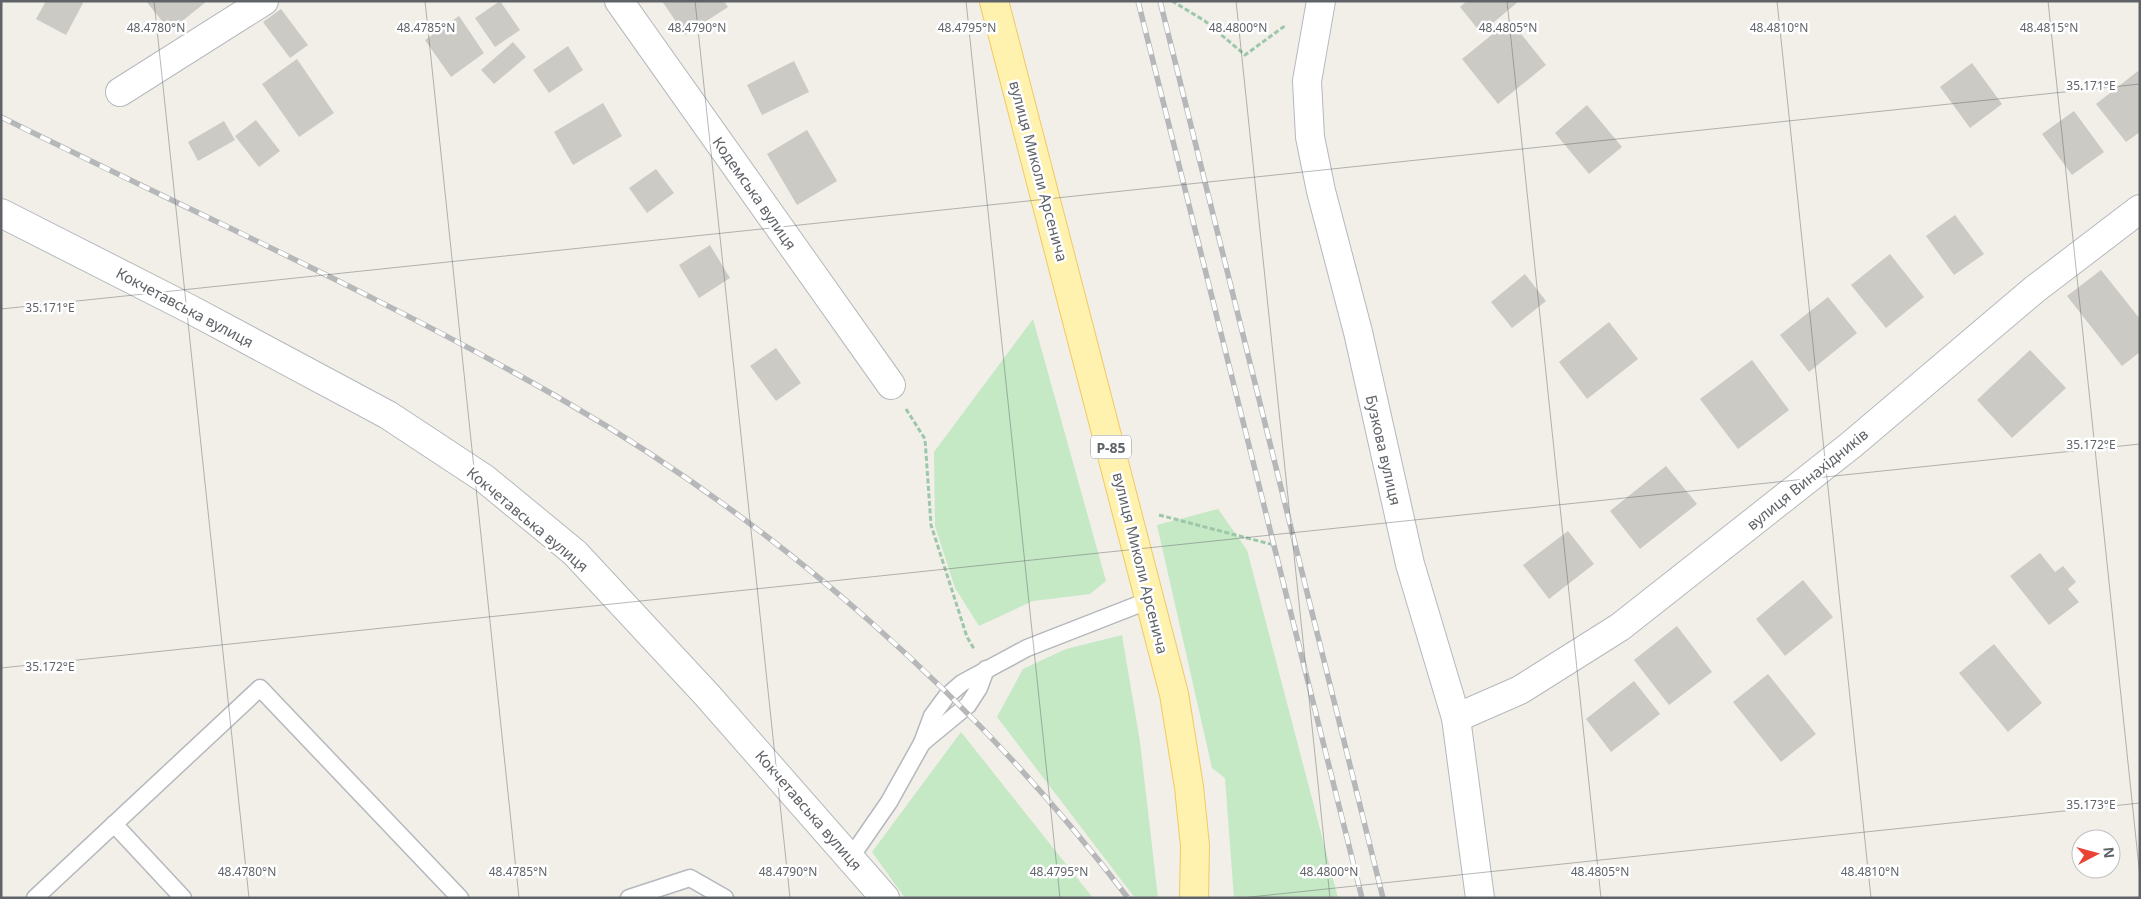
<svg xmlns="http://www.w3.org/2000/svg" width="2141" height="899" viewBox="0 0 2141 899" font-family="'Noto Sans',sans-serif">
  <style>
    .green { fill: #c5e8c5 }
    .building { fill: #cccac5 }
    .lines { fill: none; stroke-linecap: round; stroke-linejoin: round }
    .service-casing { stroke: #b5b8bc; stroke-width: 19 }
    .minor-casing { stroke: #b5b8bc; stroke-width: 30 }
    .primary-casing { stroke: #f2c960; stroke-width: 30 }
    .path { stroke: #9cc7a9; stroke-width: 3; stroke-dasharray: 5 2.5; stroke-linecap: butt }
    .service { stroke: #fff; stroke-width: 16 }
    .minor { stroke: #fff; stroke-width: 28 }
    .primary { stroke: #fff2af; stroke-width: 28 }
    .rail-casing { stroke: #b6b7b8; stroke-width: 5.5 }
    .rail { stroke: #fff; stroke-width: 4; stroke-dasharray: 11; stroke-linecap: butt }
    .ticks { fill: none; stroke: #5f6368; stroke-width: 1; stroke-opacity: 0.45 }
    .labels { text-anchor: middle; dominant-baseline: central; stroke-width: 5; stroke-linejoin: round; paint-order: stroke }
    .shield { fill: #fff; stroke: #8f9295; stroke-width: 1 }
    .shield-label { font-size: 14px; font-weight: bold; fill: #5f6368 }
    .street-label { font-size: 15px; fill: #5f6368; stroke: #fff }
    .ticks-label { font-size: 12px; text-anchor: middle; fill: #5f6368; stroke: #fff; stroke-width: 5; stroke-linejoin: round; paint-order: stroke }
  </style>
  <rect width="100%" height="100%" fill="#f1efe8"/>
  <g class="green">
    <path d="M1033 319 1106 581 1090 594 1033 601 979 626 955 588 935 526 934 452Z"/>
    <path d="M1218 509 1247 550 1338 898H1234L1225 778 1212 768 1157 525Z"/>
    <path d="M1122 635 1140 742 1158 898H1135L997 717 1023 669 1066 649Z"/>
    <path d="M961 732 1093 898H905L872 852Z"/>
  </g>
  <g class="building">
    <path d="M46 1H80L83 3 66 35 36 19Z"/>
    <path d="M146 1H207L170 31Z"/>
    <path d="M500 1 520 30 495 47 475 18Z"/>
    <path d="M662 1H724L728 7 685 35Z"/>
    <path d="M1467 1H1519L1481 33 1460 7Z"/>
    <path d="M281 9 308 45 290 58 263 22Z"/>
    <path d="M459 16 484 53 451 77 425 40Z"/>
    <path d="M1510 20 1546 65 1498 104 1462 59Z"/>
    <path d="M513 42 526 57 494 84 481 70Z"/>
    <path d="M568 46 583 70 549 93 533 70Z"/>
    <path d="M297 59 334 113 299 137 262 84Z"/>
    <path d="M794 61 809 92 762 115 747 85Z"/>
    <path d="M1972 63 2002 104 1970 128 1940 87Z"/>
    <path d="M2138 71 2140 74V132L2126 142 2096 104Z"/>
    <path d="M603 103 622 136 573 165 554 132Z"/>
    <path d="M1587 105 1622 147 1589 174 1555 133Z"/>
    <path d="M2074 111 2104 152 2072 175 2042 134Z"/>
    <path d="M256 120 280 151 259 167 235 136Z"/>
    <path d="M224 121 235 140 198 161 188 142Z"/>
    <path d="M807 130 837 181 797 205 767 154Z"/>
    <path d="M656 169 674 193 647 213 629 188Z"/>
    <path d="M1955 215 1984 254 1954 275 1926 236Z"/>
    <path d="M710 245 730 278 699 298 679 265Z"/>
    <path d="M1890 254 1924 297 1886 328 1851 285Z"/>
    <path d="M2101 270 2140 319V352L2122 366 2067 296Z"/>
    <path d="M1525 274 1546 301 1512 328 1491 302Z"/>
    <path d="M1828 297 1857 333 1809 372 1780 335Z"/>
    <path d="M1609 322 1638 359 1587 399 1559 362Z"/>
    <path d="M776 348 801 383 776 401 750 366Z"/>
    <path d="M2030 350 2066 388 2012 438 1977 400Z"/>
    <path d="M1752 360 1789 410 1738 449 1700 399Z"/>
    <path d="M1666 466 1697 504 1640 549 1610 511Z"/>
    <path d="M1568 531 1594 564 1549 599 1523 565Z"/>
    <path d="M2040 553 2055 572 2063 566 2076 582 2068 589 2079 602 2049 625 2010 576Z"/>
    <path d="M1803 580 1833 617 1785 656 1756 619Z"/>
    <path d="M1677 626 1712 672 1669 705 1634 660Z"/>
    <path d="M1994 644 2042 703 2008 732 1959 673Z"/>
    <path d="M1768 674 1816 734 1781 762 1733 702Z"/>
    <path d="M1634 681 1660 714 1611 752 1586 719Z"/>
  </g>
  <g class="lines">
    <defs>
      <g id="service">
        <path d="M922 743 968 705 979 688 986 669"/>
        <path d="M114 824 183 898"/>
        <path d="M851 857 889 802 922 743 932 716 946 697 962 683 1027 648 1150 600"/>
        <path d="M35 898 260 688 460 898"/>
        <path d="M629 898 690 878 725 898"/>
      </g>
      <g id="minor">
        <path d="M619 1 891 385"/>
        <path d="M1321 1 1307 81 1310 137 1321 191 1358 332 1410 564 1456 718 1480 898"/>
        <path d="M120 92 264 1"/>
        <path d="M1 213 188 308 388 415 485 479 575 553 707 695 885 898"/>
        <path d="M1456 718 1520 690 1620 627 1851 445 2035 289 2140 209"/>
      </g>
      <path id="primary" d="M994 1 1174 694 1189 787 1195 846 1194 898"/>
    </defs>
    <use href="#service" class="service-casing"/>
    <use href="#minor" class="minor-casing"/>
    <use href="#primary" class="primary-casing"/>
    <g class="path">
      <path d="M1172 1 1205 21 1245 55 1286 25"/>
      <path d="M906 409 925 439 931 525 967 637 974 649"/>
      <path d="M1159 515 1274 545"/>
    </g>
    <use href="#service" class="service"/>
    <use href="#minor" class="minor"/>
    <use href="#primary" class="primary"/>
    <defs>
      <g id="rail">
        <path d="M1138 1 1362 898"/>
        <path d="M1160 1 1383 898"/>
        <path d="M1 117C188 210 380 295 561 399 778 524 977 699 1128 898"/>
      </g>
    </defs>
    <use href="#rail" class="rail-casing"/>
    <use href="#rail" class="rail"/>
  </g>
  <path class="ticks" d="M154 1 249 898M425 1 519 898M695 1 790 898M966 1 1060 898M1236 1 1330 898M1507 1 1601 898M1777 1 1871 898M2048 1 2140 877M1 309 2140 84M1 668 2140 444M1241 898 2140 803"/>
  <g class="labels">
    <rect class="shield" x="1091" y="435.5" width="40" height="23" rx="4"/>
    <g class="shield-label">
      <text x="1111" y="447">Р-85</text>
    </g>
    <g class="street-label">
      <text transform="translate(1039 171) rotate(75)">вулиця Миколи Арсенича</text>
      <text transform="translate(755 193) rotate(55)">Кодемська вулиця</text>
      <text transform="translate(185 307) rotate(28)">Кокчетавська вулиця</text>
      <text transform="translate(1384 450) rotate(77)">Бузкова вулиця</text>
      <text transform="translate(1807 479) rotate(-39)">вулиця Винахідників</text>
      <text transform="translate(528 519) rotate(40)">Кокчетавська вулиця</text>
      <text transform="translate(1141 563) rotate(76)">вулиця Миколи Арсенича</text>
      <text transform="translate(809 810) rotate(49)">Кокчетавська вулиця</text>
    </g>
  </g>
  <g class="ticks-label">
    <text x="156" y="32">48.4780°N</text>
    <text x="426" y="32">48.4785°N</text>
    <text x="697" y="32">48.4790°N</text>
    <text x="967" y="32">48.4795°N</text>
    <text x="1238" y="32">48.4800°N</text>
    <text x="1508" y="32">48.4805°N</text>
    <text x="1779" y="32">48.4810°N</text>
    <text x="2049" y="32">48.4815°N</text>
    <text x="2091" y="90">35.171°E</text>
    <text x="50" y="312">35.171°E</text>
    <text x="2091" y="449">35.172°E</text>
    <text x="50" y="671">35.172°E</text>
    <text x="2091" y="809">35.173°E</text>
    <text x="247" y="876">48.4780°N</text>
    <text x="518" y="876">48.4785°N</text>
    <text x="788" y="876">48.4790°N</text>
    <text x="1059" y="876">48.4795°N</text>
    <text x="1329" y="876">48.4800°N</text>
    <text x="1600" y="876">48.4805°N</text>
    <text x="1870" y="876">48.4810°N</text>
  </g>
  <rect width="2141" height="899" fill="none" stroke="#5f6368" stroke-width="5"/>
  <g transform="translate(2096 854) rotate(84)"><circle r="24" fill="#ffffff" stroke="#bfc1c3"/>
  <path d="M0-4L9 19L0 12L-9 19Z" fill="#ea4335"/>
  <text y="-8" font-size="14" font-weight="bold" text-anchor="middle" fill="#5f6368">N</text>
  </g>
</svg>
